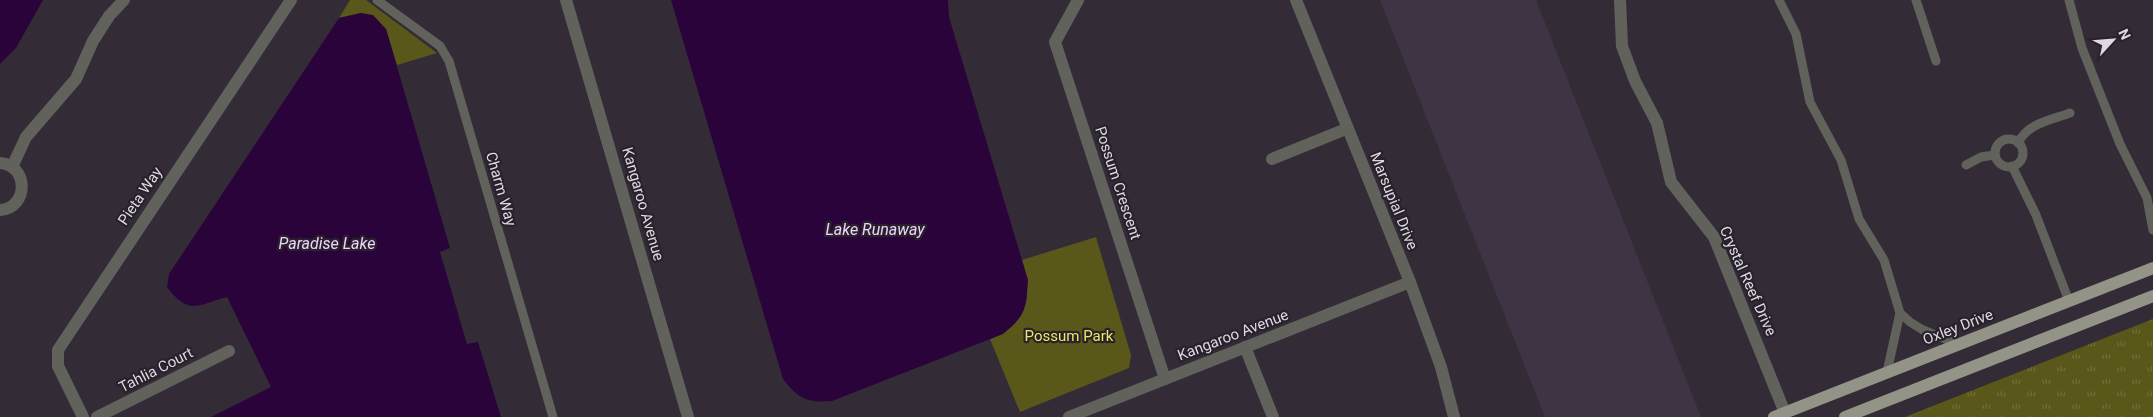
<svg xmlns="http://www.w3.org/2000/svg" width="2153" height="417" viewBox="0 0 2153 417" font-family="Roboto,sans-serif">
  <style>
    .built { fill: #3e3444 }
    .grass { fill: url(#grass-tufts) }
    .park { fill: #59581a }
    .water { fill: #2b033b }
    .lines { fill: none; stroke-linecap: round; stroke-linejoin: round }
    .service { stroke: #61625b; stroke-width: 9 }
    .minor { stroke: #61625b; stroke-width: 12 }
    .primary { stroke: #939387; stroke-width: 12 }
    .labels { text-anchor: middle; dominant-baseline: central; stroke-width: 4.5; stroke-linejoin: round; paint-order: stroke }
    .street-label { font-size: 15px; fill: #dedae1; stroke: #29222c }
    .park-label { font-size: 15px; fill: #eae95e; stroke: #29222c }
    .water-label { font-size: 16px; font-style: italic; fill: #efd3fd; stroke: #29222c }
  </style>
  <defs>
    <pattern id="grass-tufts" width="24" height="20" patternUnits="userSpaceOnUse" patternTransform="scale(1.25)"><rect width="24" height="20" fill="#59581a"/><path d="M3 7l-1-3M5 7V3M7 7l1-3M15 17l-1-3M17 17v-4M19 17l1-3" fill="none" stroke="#706f3b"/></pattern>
  </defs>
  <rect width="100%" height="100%" fill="#332c36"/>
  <path class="built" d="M1380 0H1536L1701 417H1545Z"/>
  <path class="grass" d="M2153 319V417H1905Z"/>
  <g class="park">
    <path d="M350 0H366L437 53 397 65 386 29 361 13 339 18Z"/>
    <path d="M1096 237 1131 355 1129 368 1020 412 990 339C1028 324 1033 297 1022 260Z"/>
  </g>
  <g class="water">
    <path d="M0 0H43L16 48 0 64Z"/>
    <path d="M671 0H948L949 17 1028 280C1026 309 1026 315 1003 334L832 401C806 403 799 399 783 379Z"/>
    <path d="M361 13 373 15 386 29 450 248 440 252 467 344 478 342 501 417H211L271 387 227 297C197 305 189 316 167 287L169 274 339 18Z"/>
  </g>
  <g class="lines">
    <g class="service">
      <path d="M377 0 440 46 449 61 553 417"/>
      <path d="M1779 0 1796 34 1810 102 1841 160 1859 219 1884 260 1900 313 1910 322 1923 330 1958 344"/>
      <path d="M1916 0 1936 61"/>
      <path d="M2069 0 2082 48 2120 144 2147 198 2153 230"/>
      <circle cx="2009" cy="153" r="14"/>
      <path d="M2018 143C2028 123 2051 120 2070 113"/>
      <path d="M1966 165 1981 157 1995 155"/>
      <path d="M2012 166 2036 215 2069 301"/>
      <path d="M1887 372 1900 313"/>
    </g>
    <g class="minor">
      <path d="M566 0 688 417"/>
      <path d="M1078 0 1055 42 1165 379"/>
      <path d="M1296 0 1410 282 1441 367 1454 417"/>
      <path d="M1620 0 1622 46 1635 81 1657 123 1671 182 1714 237 1785 413"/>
      <path d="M1272 159 1346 129"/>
      <path d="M0 163C29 165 29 208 0 210"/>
      <path d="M12 167 26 137 76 79 93 41 109 16 124 0"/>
      <path d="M1245 347 1273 417"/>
      <path d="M83 417 58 366V350L291 0"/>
      <path d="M97 417 229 351"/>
      <path d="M1069 417 1410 282"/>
    </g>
    <g class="primary">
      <path d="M1774 417 2153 268"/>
      <path d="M1845 417 2153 296"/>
    </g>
  </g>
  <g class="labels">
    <g class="street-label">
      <text transform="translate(1118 183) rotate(72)">Possum Crescent</text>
      <text transform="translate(501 189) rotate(74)">Charm Way</text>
      <text transform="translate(140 196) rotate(-56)">Pieta Way</text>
      <text transform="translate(1394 201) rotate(68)">Marsupial Drive</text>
      <text transform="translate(643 204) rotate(74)">Kangaroo Avenue</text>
      <text transform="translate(1748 281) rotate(66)">Crystal Reef Drive</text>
      <text transform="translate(1958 327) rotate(-21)">Oxley Drive</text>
      <text transform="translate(1233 335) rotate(-21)">Kangaroo Avenue</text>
      <text transform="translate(156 370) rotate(-27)">Tahlia Court</text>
    </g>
    <g class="park-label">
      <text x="1069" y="336">Possum Park</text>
    </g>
    <g class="water-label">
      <text x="875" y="229">Lake Runaway</text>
      <text x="327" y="243">Paradise Lake</text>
    </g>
  </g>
  <g transform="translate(2113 40) rotate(64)" stroke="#29222c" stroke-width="4" paint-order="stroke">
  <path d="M0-4L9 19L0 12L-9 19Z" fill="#dedae1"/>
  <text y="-8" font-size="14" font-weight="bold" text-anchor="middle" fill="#dedae1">N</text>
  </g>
</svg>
